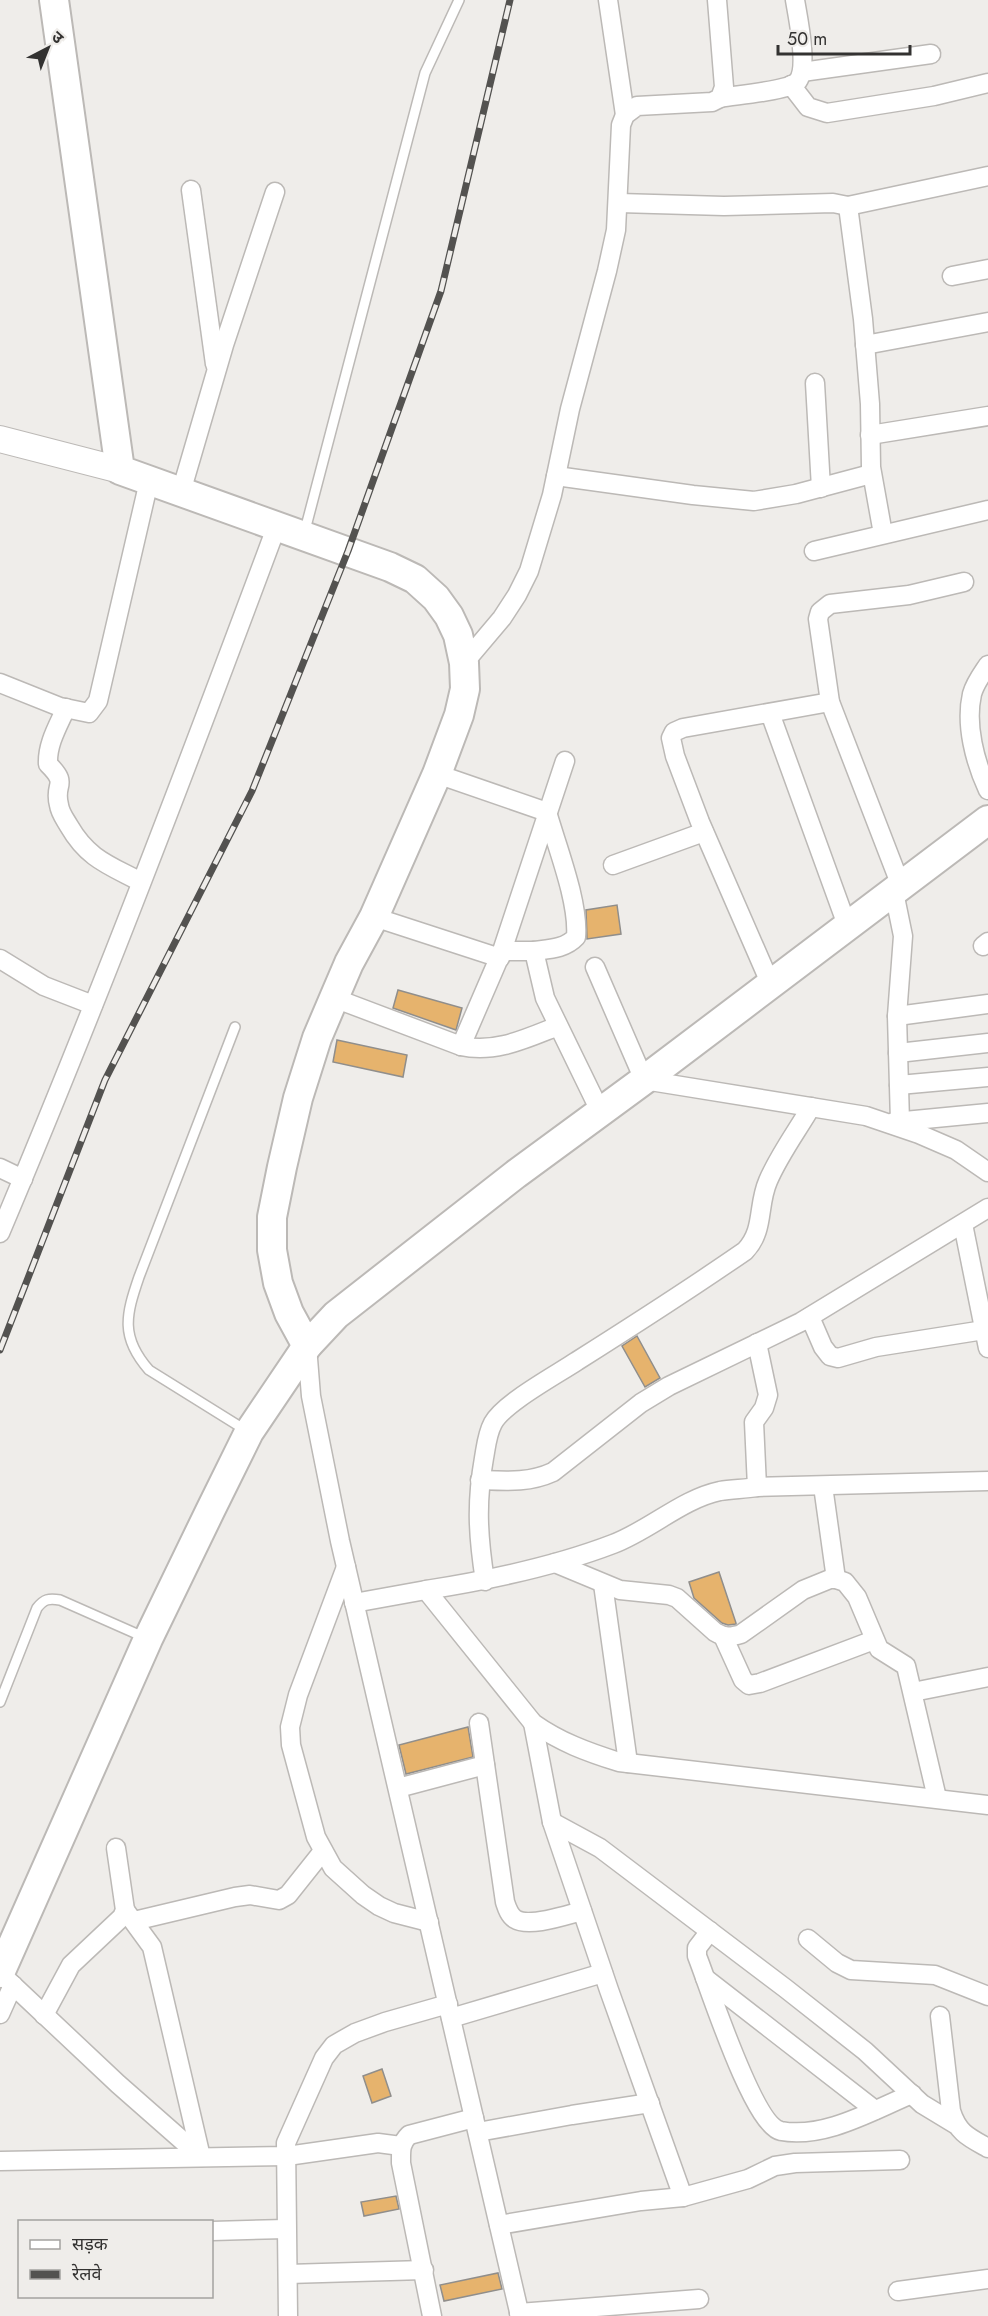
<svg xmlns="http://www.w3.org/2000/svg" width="988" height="2316" viewBox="0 0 988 2316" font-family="Jost,'Noto Sans Devanagari',sans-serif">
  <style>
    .building { fill: #e6b36d; stroke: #908e8b; stroke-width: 1.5 }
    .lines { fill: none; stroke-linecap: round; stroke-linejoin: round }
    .lane-casing { stroke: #bcb9b6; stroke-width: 12 }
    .street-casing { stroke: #bcb9b6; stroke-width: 21 }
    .secondary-casing { stroke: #bcb9b6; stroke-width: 28 }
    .primary-casing { stroke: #bcb9b6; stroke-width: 32 }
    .lane { stroke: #fff; stroke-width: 9 }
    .street { stroke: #fff; stroke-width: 18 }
    .secondary { stroke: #fff; stroke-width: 26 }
    .primary { stroke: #fff; stroke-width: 28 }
    .rail-casing { stroke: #535250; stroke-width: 7 }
    .rail { stroke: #efedea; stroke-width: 4.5; stroke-dasharray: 14; stroke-linecap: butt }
  </style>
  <rect width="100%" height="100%" fill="#efedea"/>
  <g class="building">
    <path d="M617 905 621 934 587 939 586 910Z"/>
    <path d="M398 990 462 1008 456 1030 393 1008Z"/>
    <path d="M337 1040 407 1055 403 1077 333 1062Z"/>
    <path d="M637 1336 660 1378 645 1387 622 1346Z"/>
    <path d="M719 1572 736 1623V1624L728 1625 722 1623 694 1598 689 1582Z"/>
    <path d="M468 1727 473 1757 406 1774 399 1745Z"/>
    <path d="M382 2069 391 2096 372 2103 363 2076Z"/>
    <path d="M396 2196 399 2209 364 2216 361 2202Z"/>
    <path d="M498 2273 502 2289 444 2301 440 2285Z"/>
  </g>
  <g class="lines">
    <defs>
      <g id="lane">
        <path d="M304 534 425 73 459 0"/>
        <path d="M235 1027 139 1277C126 1315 120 1337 149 1370L247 1431"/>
        <path d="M0 1702 37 1608C44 1599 49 1598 60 1600L146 1638"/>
      </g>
      <g id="street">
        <path d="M608 0 625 115"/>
        <path d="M802 72 931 54"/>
        <path d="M791 85 808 107 827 113 934 96 988 83"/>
        <path d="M720 98C736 95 787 91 797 82 809 69 798 18 795 0"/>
        <path d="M191 190 215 364"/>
        <path d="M619 203 724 206 833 203 848 206 988 176"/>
        <path d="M848 206 863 319 870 404 871 467 883 534"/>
        <path d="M952 276 988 269"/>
        <path d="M865 345 988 322"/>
        <path d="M815 383 821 488"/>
        <path d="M870 435 988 416"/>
        <path d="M556 476 693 495 754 501 796 494 871 474"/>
        <path d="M181 492 224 345 275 192"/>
        <path d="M814 551 988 510"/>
        <path d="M464 663 502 618 517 595 529 571 552 495 570 409 607 271 616 230 621 125 625 115 637 106 712 102 720 98 724 87 717 0"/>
        <path d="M988 665C982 674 975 683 972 694 965 725 975 762 988 790"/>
        <path d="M0 683 60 707 89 713 98 701 149 481"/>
        <path d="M66 708C58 726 47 744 48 764 70 786 53 782 59 805 60 813 65 819 69 826 88 859 109 865 141 882"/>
        <path d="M770 713 848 928"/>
        <path d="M565 761 502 951H534L545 998 600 1111"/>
        <path d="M437 774 547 812C557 847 579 902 576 937 565 949 549 949 534 951"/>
        <path d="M613 865 704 832"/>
        <path d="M901 886 830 702 818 619 820 612 830 604 909 595 964 582"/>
        <path d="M894 892 903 936 897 1016 900 1122"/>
        <path d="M374 917 500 958"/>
        <path d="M983 946 988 942"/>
        <path d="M0 959 44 986 93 1005"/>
        <path d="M595 967 644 1080 866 1116 919 1134 956 1150 988 1172"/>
        <path d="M771 985 700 822 675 756 671 738 674 732 683 728 830 702"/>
        <path d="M334 998 461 1046C495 1054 527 1038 558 1026"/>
        <path d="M897 1016 988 1004"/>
        <path d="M461 1046 502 951"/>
        <path d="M898 1053 988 1043"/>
        <path d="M899 1085 988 1077"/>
        <path d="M894 1122 988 1113"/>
        <path d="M0 1168 23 1179"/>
        <path d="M963 1224 988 1348"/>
        <path d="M0 1233C98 1001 188 764 276 528"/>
        <path d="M810 1317 823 1347 830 1356 838 1358 876 1347 984 1330"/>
        <path d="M757 1343 768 1395 764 1408 754 1422 757 1487"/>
        <path d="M307 1346 311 1396 340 1541 520 2316"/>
        <path d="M480 1480C506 1481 529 1483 553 1472L641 1403 669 1386 801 1322 988 1208"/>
        <path d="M823 1486 836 1579"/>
        <path d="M555 1563 620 1590 669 1595 677 1598 715 1632C725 1638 731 1637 741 1634L803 1590 830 1579H836L845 1582 857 1597 879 1649 906 1666 937 1798"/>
        <path d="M346 1567 298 1695 290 1727 291 1745 316 1837 333 1868 363 1895 379 1906 394 1913 429 1922"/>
        <path d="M485 1581C478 1536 476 1503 484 1458 486 1447 487 1434 493 1423 504 1403 556 1375 577 1361 634 1325 690 1289 745 1251 765 1230 757 1206 768 1181 779 1155 797 1131 811 1107"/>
        <path d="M603 1584 628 1763"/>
        <path d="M426 1590C490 1580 553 1567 613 1544 650 1530 682 1499 720 1491 732 1489 745 1489 757 1487L988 1481"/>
        <path d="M354 1603 426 1590 533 1723C560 1742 587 1752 619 1762L988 1805"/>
        <path d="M723 1636 743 1680 749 1685 760 1683 874 1640"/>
        <path d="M913 1692 988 1677"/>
        <path d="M479 1723 505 1902C507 1908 509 1915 515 1919 529 1928 566 1915 582 1911"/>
        <path d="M533 1723 552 1822 609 1990 683 2197"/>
        <path d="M398 1788 485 1765"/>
        <path d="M552 1822 600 1848 785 1988 865 2051 922 2104 955 2124"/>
        <path d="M125 1910 152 1947 201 2157"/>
        <path d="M134 1921 235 1897 250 1895 279 1900 288 1895 323 1851"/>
        <path d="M710 1931 697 1948V1956C709 1986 753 2125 781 2131 825 2139 873 2110 912 2094"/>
        <path d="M808 1939 837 1963 851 1970 935 1975 988 1996"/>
        <path d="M0 1973 118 2084 201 2157"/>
        <path d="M705 1978 875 2110"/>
        <path d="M0 2014 13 1985"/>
        <path d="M44 2015 71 1965 122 1917 125 1910 116 1848"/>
        <path d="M940 2016 951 2111C958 2133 968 2137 988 2148"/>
        <path d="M451 2018 603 1973"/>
        <path d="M478 2132 572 2115 650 2103"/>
        <path d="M0 2161 287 2156 378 2143 401 2146"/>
        <path d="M499 2225 641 2201 683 2197 748 2179 775 2166 795 2163 900 2160"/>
        <path d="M212 2231 286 2229"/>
        <path d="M288 2274 424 2270"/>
        <path d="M898 2291 988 2279"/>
        <path d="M519 2313 699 2299"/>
        <path d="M288 2316 286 2143 324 2058 334 2045 355 2033 385 2022 448 2004"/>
        <path d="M432 2316 401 2163C401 2151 400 2144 409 2135L474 2118"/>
      </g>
      <path id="secondary" d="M0 439 120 470"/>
      <g id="primary">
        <path d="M54 0 120 470 390 567 415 579 436 598 449 616 458 635 464 663 465 689 459 715 437 774 374 917 349 963 334 998 317 1038 298 1098 282 1167 272 1217V1250L278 1283 289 1313 307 1346"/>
        <path d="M0 1973 148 1639 210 1511 249 1432 307 1346 336 1315 516 1174 644 1080 988 820"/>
      </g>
    </defs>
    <use href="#lane" class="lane-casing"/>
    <use href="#street" class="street-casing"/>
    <use href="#secondary" class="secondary-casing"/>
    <use href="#primary" class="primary-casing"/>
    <use href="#lane" class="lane"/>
    <use href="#street" class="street"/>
    <use href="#secondary" class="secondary"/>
    <use href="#primary" class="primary"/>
    <defs>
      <path id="rail" d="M0 1350 105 1080 252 791 348 551 441 291 510 0"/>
    </defs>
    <use href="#rail" class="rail-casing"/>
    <use href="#rail" class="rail"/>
  </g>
  <rect x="18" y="2220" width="195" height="78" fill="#efedea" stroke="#a4a2a0" stroke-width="1.5"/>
  <rect x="30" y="2240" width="30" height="9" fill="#ffffff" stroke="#a4a2a0" stroke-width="1.5"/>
  <text x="72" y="2250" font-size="18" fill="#333231">सड़क</text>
  <rect x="30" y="2270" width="30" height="9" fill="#535250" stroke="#a4a2a0" stroke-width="1.5"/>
  <text x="72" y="2280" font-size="18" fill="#333231">रेलवे</text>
  <g transform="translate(48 48) rotate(42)" stroke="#efedea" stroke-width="4.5" paint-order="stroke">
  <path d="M0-4.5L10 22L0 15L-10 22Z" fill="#333231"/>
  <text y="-9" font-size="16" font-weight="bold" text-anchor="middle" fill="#333231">उ</text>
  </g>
  <path d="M778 45v9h132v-9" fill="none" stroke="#333231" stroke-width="3"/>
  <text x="787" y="45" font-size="18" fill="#333231" stroke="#efedea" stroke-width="4.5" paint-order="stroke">50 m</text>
</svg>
